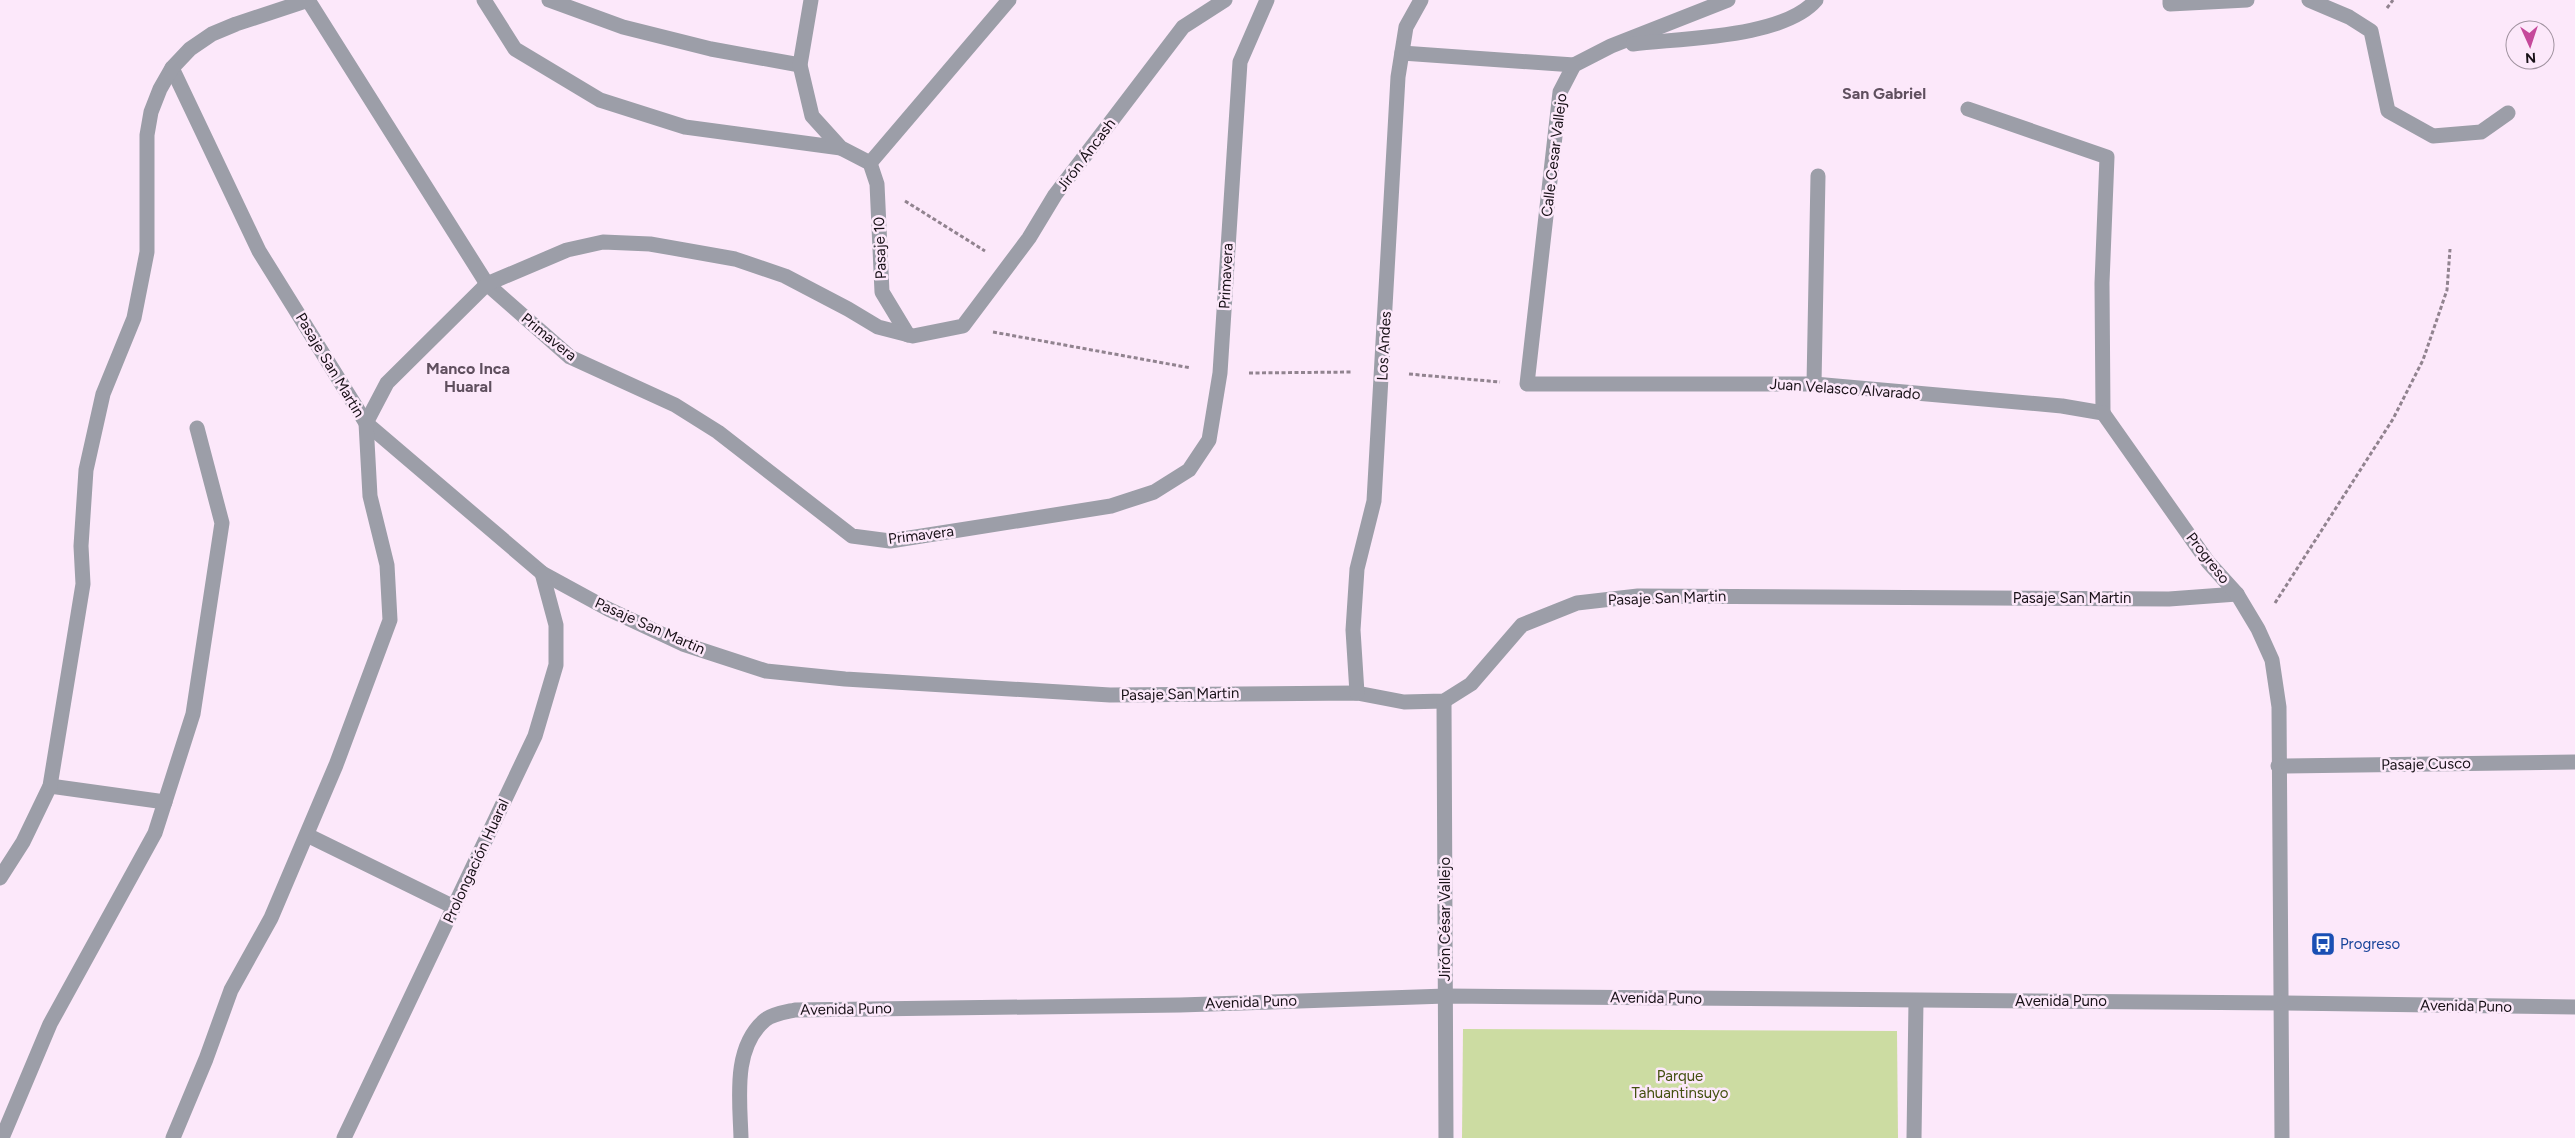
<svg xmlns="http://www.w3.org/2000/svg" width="2575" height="1138" viewBox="0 0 2575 1138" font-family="Figtree,sans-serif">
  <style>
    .green { fill: #ccdca2 }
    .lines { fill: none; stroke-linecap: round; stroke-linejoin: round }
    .path { stroke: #91838f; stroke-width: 3; stroke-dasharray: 4 2.5; stroke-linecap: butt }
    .minor { stroke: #9c9ea8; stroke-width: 15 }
    .labels { text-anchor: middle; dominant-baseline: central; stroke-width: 5; stroke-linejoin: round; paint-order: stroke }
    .street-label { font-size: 15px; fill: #171016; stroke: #fce8fa }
    .transit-label { font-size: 15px; fill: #164399; stroke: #fce8fa; text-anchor: start }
    .park-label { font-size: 15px; fill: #43500f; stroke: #fce8fa }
    .neighbourhood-label { font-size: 16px; font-weight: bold; fill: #5f4f5e; stroke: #fce8fa }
  </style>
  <rect width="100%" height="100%" fill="#fce8fa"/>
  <path class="green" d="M1463 1029 1897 1031 1898 1138H1462Z"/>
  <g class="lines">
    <g class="path">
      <path d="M2387 8 2393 0"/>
      <path d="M905 201 985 251"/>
      <path d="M993 332 1191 368"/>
      <path d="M1249 373 1353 372"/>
      <path d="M1409 374 1500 382"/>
      <path d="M2275 603 2393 419 2423 360 2447 290 2450 249"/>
    </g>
    <g class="minor">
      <path d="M308 0 487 284 570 357 675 405 718 432 852 536 890 541 1111 506 1154 492 1189 470 1209 440 1220 373 1240 62 1267 0"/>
      <path d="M484 0 515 49 600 100 685 127 841 148"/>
      <path d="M549 0 623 27 711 49 800 65"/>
      <path d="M811 0 800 65 812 116 841 148 870 163 877 184 882 292 908 335"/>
      <path d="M1728 0 1611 46 1574 65 1560 92 1527 384H1814L2062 406 2103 413"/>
      <path d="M2170 0V4L2247 0"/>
      <path d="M2309 0 2349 17 2371 31 2388 111 2433 136 2481 132 2508 113"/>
      <path d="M1633 44C1681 38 1784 38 1816 0"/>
      <path d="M1402 53 1574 65"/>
      <path d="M172 68 259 251 366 423 542 573 608 609 683 644 766 671 845 679 1110 695 1357 693 1404 702 1444 701 1471 684 1522 625 1577 603 1638 596 2169 599 2237 594"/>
      <path d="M1968 109 2107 157 2102 283 2103 413"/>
      <path d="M870 163 1009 0"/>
      <path d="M1814 384 1818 176"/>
      <path d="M2103 413 2208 562 2237 594 2258 629 2272 660 2279 707 2282 1138"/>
      <path d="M1357 693 1353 630 1357 569 1374 501 1398 77 1406 27 1421 0"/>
      <path d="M1444 701 1446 1138"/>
      <path d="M2278 766 2575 762"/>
      <path d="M50 786 165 802"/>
      <path d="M307 835 454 907"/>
      <path d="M0 878 23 842 50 786 83 584 81 546 86 470 103 394 134 318 147 252V135L151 112 160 89 172 68 190 49 212 34 236 24 309 0"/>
      <path d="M2 1138 50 1024 155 833 193 714 222 523 197 428"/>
      <path d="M173 1138 206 1059 231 990 271 918 336 765 390 620 387 565 370 496 366 423 387 383 487 284 567 250 603 242 650 244 735 259 785 276 848 309 878 327 913 336 963 326 1029 238 1055 195 1183 27 1225 0"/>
      <path d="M344 1138 535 736 556 665V625L542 573"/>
      <path d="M741 1138C740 1100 732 1048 765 1020 772 1014 786 1012 795 1010L1180 1005 1446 996 2282 1003 2575 1007"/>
      <path d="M1914 1138 1916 1001"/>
    </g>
  </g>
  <defs>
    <symbol id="bus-square" viewBox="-11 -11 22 22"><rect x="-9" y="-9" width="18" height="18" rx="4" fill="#1a4fb4" stroke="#fce8fa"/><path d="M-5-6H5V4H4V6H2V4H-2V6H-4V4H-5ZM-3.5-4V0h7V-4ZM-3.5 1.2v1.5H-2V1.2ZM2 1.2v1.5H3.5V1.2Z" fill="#fff"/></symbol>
  </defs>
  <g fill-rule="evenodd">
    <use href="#bus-square" x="2309" y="930" width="28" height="28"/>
  </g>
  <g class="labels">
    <g class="street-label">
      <text transform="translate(1086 155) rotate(-53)">Jirón Áncash</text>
      <text transform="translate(1554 155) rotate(-83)">Calle Cesar Vallejo</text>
      <text transform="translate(880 248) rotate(-92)">Pasaje 10</text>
      <text transform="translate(1226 276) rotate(-87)">Primavera</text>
      <text transform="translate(549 337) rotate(39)">Primavera</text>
      <text transform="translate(1384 346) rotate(-87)">Los Andes</text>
      <text transform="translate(330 365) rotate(59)">Pasaje San Martin</text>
      <text transform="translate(1845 389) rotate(4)">Juan Velasco Alvarado</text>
      <text transform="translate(921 535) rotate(-7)">Primavera</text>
      <text transform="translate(2208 558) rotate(52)">Progreso</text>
      <text transform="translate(1667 598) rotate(-2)">Pasaje San Martin</text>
      <text x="2072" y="598">Pasaje San Martin</text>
      <text transform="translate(650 626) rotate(24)">Pasaje San Martin</text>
      <text transform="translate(1180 694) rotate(-1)">Pasaje San Martin</text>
      <text transform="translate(2426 764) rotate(-1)">Pasaje Cusco</text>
      <text transform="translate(476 861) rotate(-65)">Prolongación Huaral</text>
      <text transform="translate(1445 919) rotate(-90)">Jirón César Vallejo</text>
      <text transform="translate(1656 998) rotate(1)">Avenida Puno</text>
      <text x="2061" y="1001">Avenida Puno</text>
      <text transform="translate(1251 1002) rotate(-2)">Avenida Puno</text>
      <text transform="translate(2466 1006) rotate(1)">Avenida Puno</text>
      <text transform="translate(846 1009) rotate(-1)">Avenida Puno</text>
    </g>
    <g class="transit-label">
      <text x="2340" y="944">Progreso</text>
    </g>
    <g class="park-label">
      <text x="1680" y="1076">Parque<tspan x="1680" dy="17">Tahuantinsuyo</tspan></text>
    </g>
    <g class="neighbourhood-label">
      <text x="1884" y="93">San Gabriel</text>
      <text x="468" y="368">Manco Inca<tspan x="468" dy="18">Huaral</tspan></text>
    </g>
  </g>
  <g transform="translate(2530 45) rotate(177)"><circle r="24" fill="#fce8fa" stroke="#a0929f"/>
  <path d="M0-4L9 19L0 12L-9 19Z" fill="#c5499a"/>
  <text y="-8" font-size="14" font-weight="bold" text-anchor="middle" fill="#171016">N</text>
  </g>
</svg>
